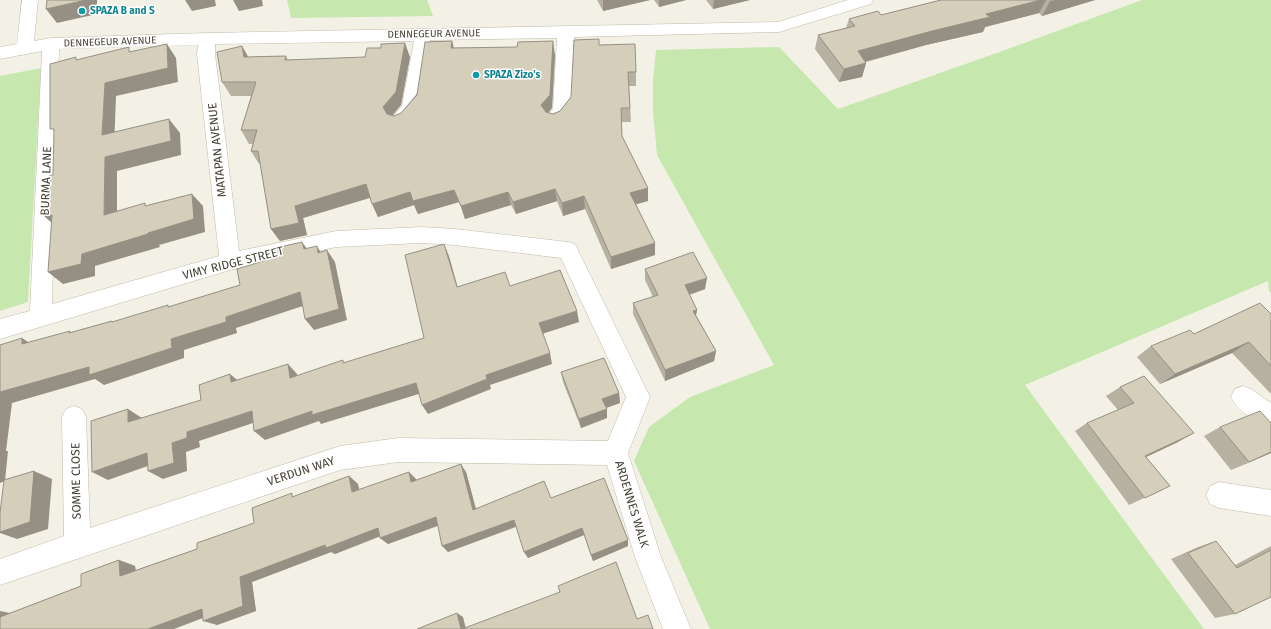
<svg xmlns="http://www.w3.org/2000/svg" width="1271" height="629" viewBox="0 0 1271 629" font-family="'Fira Sans',sans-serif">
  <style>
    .green { fill: #c6e8ae }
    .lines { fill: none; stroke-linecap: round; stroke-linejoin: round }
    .minor-casing { stroke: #bfbaa8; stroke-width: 1 }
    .minor { fill: #fff; fill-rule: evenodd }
    .wall { fill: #b7b1a1 }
    .shaded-wall { fill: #959083 }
    .building { fill: #d5cebb; stroke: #959083 }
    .culture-dot { fill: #0f9aa8; stroke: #fff; stroke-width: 1.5 }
    .labels { text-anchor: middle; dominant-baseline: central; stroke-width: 3; stroke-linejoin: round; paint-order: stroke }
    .far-culture-label { font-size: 10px; font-weight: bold; fill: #0d838f; stroke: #fff; text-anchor: start }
    .far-street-label { font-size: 10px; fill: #464135; stroke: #fff }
    .street-label { font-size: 12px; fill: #464135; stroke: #fff }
  </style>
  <rect width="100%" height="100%" fill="#f3f1e6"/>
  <g class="green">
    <path d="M287 0H427L433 16 291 18Z"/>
    <path d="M1142 0H1271V293L1269 291 1268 281 1025 385 1204 629H710L634 461 649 427 690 397 774 365 657 155 653 111V81L656 50 779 47 838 109 1005 50Z"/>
    <path d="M41 68 28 302 0 311V76Z"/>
  </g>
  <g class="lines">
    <defs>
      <g id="minor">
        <path d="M22 0H38L34 41 51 38 207 33 778 22 848 0H873L871 4 779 32 574 37 571 111 560 124 554 126 548 124 545 119 553 109 557 38 430 40 420 108 405 126 399 128 393 126 390 121 402 106 414 41 215 44V54L239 251 336 231 421 227 455 229 568 242 575 244 650 397 628 453 661 557 691 629H663L635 557 607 465 398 462 340 470 0 585V559L64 536 62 417 66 409 74 406 82 409 86 417 90 528 340 446 398 438 608 441 626 397 561 258 455 245 421 243 336 247 230 270 0 339V319L30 311 42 51 0 59V47L17 44ZM198 45 197 54 219 256 52 304 59 49Z"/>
        <path d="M1243 386 1251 389 1271 403V428C1257 423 1237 411 1231 397L1235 389Z"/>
        <path d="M1219 482 1271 490V516L1219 508 1210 504 1206 495 1210 486Z"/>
      </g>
    </defs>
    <use href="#minor" class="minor-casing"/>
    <use href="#minor" class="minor"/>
  </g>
  <g class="wall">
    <path d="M597 0H650L603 11Z"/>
    <path d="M654 0H686L659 7Z"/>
    <path d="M706 0H750L713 9Z"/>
    <path d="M941 0H1095L1042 16 1039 13 985 27 983 32 926 45 866 62V63L862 77 839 82 815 49 818 35 846 28 849 19 881 15Z"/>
    <path d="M599 45 636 72V86H629L631 122H622V136L648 201 636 204 655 255 611 269 585 209 563 216 557 201 516 214 511 205 465 219 459 202 418 214 414 205 378 217 370 198 303 218 307 235 280 241 271 229 260 164H259L251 151 253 144H249L241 130 251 96H231L222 82 242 46 248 57 286 56 288 60 410 57 401 105 393 115 394 116 401 113 454 48 555 55 552 108 548 113 553 114 560 111 571 97Z"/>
    <path d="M645 269 705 289 689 295 697 310 696 315 716 351 714 361 665 381 633 314V303L653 297 645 280Z"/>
    <path d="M1271 314V394L1232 353 1160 384 1137 357 1151 346 1194 334Z"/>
    <path d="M561 372 619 393 620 403 606 408 607 418 581 428 563 382Z"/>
    <path d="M1120 387 1178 442 1146 457 1170 486 1129 505 1075 431 1087 423 1118 410 1106 396Z"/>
    <path d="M1271 423V453L1231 470 1204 436 1220 427Z"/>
    <path d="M466 472 476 509 551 498 628 546 593 561 584 535 528 558 516 527 448 552 438 526 388 544 379 537 335 554 331 552 252 582 256 611 217 625 203 618 0 629 10 613 81 586 119 560 135 566 136 570 197 549 254 523 296 496 349 476 358 484 359 489 416 479V480Z"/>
    <path d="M1216 541 1235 565 1271 546V597L1235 614 1215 618 1171 559 1198 547Z"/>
  </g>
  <g class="shaded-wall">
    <path d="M86 0H97V14L57 23 46 9Z"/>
    <path d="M185 0H215L216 6 192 11Z"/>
    <path d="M233 0H262L263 6 239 11Z"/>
    <path d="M603 0H650L603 11Z"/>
    <path d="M659 0H686L659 7Z"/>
    <path d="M714 0H750L713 9Z"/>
    <path d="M1041 0H1046L1039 13 985 27 983 32 926 45 853 65 858 51 986 14Z"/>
    <path d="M1055 0H1095L1042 16 1050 1Z"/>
    <path d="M452 41 456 55 451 48Z"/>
    <path d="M553 41 555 55 552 108 544 119 541 105Z"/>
    <path d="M405 43 410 57 401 105 388 121 383 107Z"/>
    <path d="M167 44 176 58 178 82 116 96 114 149 102 135 105 83Z"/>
    <path d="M242 46 250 60 244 57Z"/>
    <path d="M866 63 862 77 839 82 844 69Z"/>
    <path d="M169 119 180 133 181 155 117 171V227L104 215 105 157Z"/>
    <path d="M366 184 372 197 303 218 307 235 280 241 271 229 295 206Z"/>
    <path d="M648 188V201L630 206V193Z"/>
    <path d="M555 189 557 201 516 214 513 202Z"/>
    <path d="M454 190 459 202 418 214 414 205 378 217 372 204 410 192Z"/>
    <path d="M508 192 511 205 465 219 461 206Z"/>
    <path d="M192 194 203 206 205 232 159 245 160 247 95 266V276L63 284 48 272 82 254 148 233Z"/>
    <path d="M584 196 585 209 563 216 562 203Z"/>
    <path d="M52 215 59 229 45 217Z"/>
    <path d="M302 242 311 254 304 249Z"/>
    <path d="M655 243V255L611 269V257Z"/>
    <path d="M444 244 449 256 461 299 457 287Z"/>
    <path d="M317 246 324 258 318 253Z"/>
    <path d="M327 250 335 262 347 320 314 330 305 319Z"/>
    <path d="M707 278 705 289 683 297 685 285Z"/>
    <path d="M300 292 309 304 236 328 237 333 184 350V358L104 385 95 379 12 403 6 451H8L5 481 0 483V392L171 339 226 317Z"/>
    <path d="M697 310 695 321 693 311Z"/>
    <path d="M577 311 579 322 542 334 539 323Z"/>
    <path d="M22 338 39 349 22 344Z"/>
    <path d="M1249 342 1232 353 1160 384 1175 374Z"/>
    <path d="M716 351 714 361 665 381V370Z"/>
    <path d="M550 353 552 364 490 385 491 389 428 414 422 405 486 375Z"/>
    <path d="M288 364 297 374 300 387 290 378Z"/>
    <path d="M230 374 242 384 231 382Z"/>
    <path d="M416 383 422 393 321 424 319 421 265 440 254 431 312 411Z"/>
    <path d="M619 393 620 403 603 409 602 399Z"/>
    <path d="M128 409 142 418 128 422Z"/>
    <path d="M607 409V418L581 428 579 419Z"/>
    <path d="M252 411 262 420 199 441 200 447 186 452 187 471 163 479 148 471 172 443 187 432Z"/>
    <path d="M1194 433 1178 442 1131 464 1145 456Z"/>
    <path d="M1271 452V453L1231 470 1249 462Z"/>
    <path d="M147 453 162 461 108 480 92 472Z"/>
    <path d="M461 464 466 472 478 517 473 510Z"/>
    <path d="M34 471 52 479 48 529 17 539 0 533V532Z"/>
    <path d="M409 472 416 479 418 489 411 482Z"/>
    <path d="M349 476 358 484 361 499 352 492Z"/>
    <path d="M436 517 442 524 388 544 380 538Z"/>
    <path d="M514 520 517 526 448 552 442 546Z"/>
    <path d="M378 528 385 534 335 554 331 552 252 582 256 611 217 625 203 621 240 577 325 545Z"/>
    <path d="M582 528 584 535 528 558 524 552Z"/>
    <path d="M628 540V546L593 561 591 555Z"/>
    <path d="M119 560 135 566 136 581 120 576Z"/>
    <path d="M202 609 216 613 174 629H148Z"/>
    <path d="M0 611 10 613 9 626 0 624Z"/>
    <path d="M457 613 463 617 466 629H461Z"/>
  </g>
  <g class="building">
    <path d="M47 0H86L46 9Z"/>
    <path d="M941 0H1041L986 14 990 17 932 31 858 51 866 63 844 69 818 35 855 26 849 19 878 11 881 15Z"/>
    <path d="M599 39V45L635 44 636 72H628L630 108H621L622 136 648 188 630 193 655 243 611 257 584 196 562 203 555 189 513 202 508 192 461 206 454 190 413 201 410 192 372 204 366 184 295 206 299 223 271 229 258 151H251L257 130H241L256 82H222L217 52 242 46 244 57 286 56 285 60 365 57 367 48H381V44L405 43 396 92 383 107 387 114 394 116 401 113 417 95 425 42 452 41 451 48 517 47 518 42 553 41 550 95 541 105 546 112 553 114 560 111 571 97 574 40Z"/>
    <path d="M167 44 168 68 105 83 102 135 169 119 171 141 105 157 104 215 145 203V206L192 194 194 219 148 233V234L82 254 81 264 48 272 52 215 45 217 49 176 53 175 54 129H50V64L76 57V60L129 47V52Z"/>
    <path d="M302 242 304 249 317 246 318 253 327 250 339 309 305 319 300 292 226 317V322L171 339 172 348 89 375V367L0 392V345L22 338V344L70 331 69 333 112 321V322L168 305V307L240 285 237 269 276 257 275 248Z"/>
    <path d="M444 244 457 287 505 272 510 286 560 270 577 311 539 323 550 353 486 375 487 379 422 405 416 383 312 415V411L254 431 252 411 187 432V438L172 443 174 463 148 471 147 453 92 472 91 421 128 409V422L201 400 199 385 230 374 231 382 288 364 290 378 343 360V363L424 338 405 255Z"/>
    <path d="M693 252 707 278 685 285 697 310 693 311 716 351 665 370 633 303 658 295 645 269Z"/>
    <path d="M1260 303 1271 314V366L1249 342 1175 374 1151 346 1190 330 1194 334Z"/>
    <path d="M604 358 619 393 602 399 607 409 579 419 561 372Z"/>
    <path d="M1144 376 1194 433 1145 456 1170 486 1145 498 1087 423 1134 403 1120 387Z"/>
    <path d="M1260 411 1271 423V452L1249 462 1220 427Z"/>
    <path d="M461 464 473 510 544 481 551 498 604 478 628 540 591 555 582 528 524 552 514 520 442 546 436 517 380 538 378 528 326 548 325 545 240 577 243 606 203 621 202 609 148 629H0V617L81 586V574L119 560 120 576 197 549V543L254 523 252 508 292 493V497L349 476 352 492 409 472 411 482Z"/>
    <path d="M34 471 30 522 0 532V513L4 480Z"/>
    <path d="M1216 541 1237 568 1271 550V597L1235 614 1188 553Z"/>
    <path d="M616 562 637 619 648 615 653 629H462L560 592 558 586Z"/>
    <path d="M457 613 461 629H417Z"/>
  </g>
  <g class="culture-dot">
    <circle cx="82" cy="11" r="4"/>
    <circle cx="476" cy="75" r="4"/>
  </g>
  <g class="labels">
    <g class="far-culture-label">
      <text x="90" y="11">SPAZA B and S</text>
      <text x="484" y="75">SPAZA Zizo's</text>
    </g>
    <g class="far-street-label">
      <text transform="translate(434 34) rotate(-1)">DENNEGEUR AVENUE</text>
      <text transform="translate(110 42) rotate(-2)">DENNEGEUR AVENUE</text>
    </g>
    <g class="street-label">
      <text transform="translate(217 150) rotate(-96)">MATAPAN AVENUE</text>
      <text transform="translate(46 181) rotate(-88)">BURMA LANE</text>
      <text transform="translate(233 263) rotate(-14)">VIMY RIDGE STREET</text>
      <text transform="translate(301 471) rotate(-18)">VERDUN WAY</text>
      <text transform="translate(76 481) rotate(-91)">SOMME CLOSE</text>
      <text transform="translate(632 504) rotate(73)">ARDENNES WALK</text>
    </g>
  </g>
</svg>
